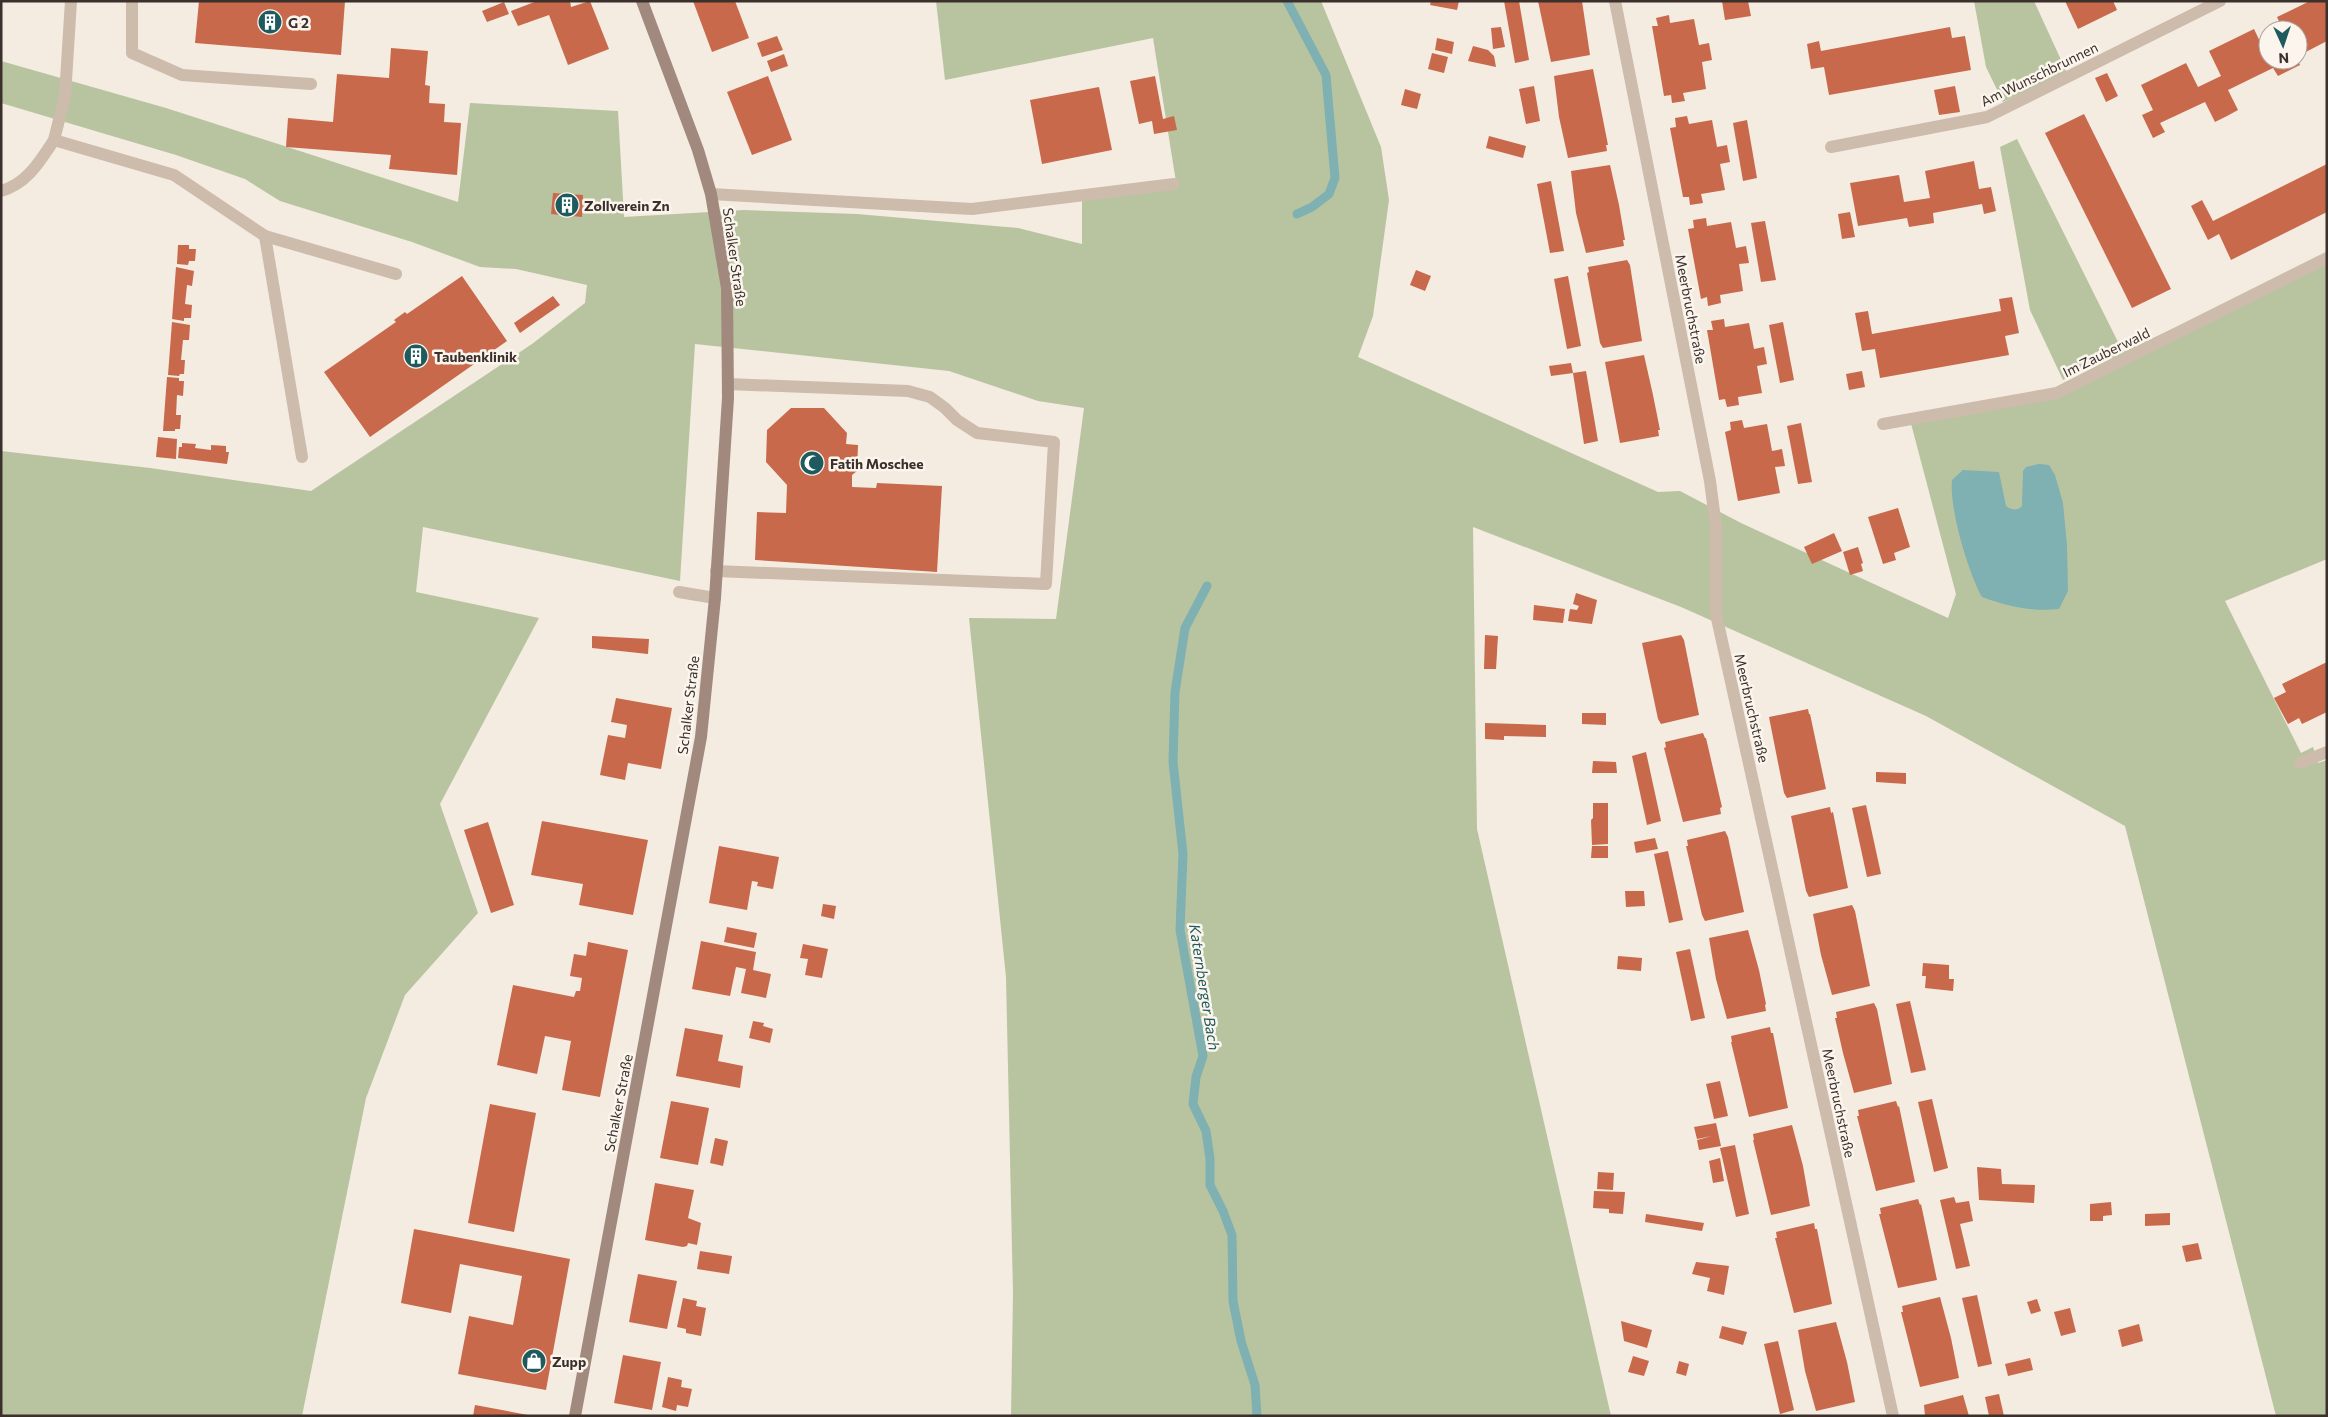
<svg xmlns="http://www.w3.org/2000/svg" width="2328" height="1417" viewBox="0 0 2328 1417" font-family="Commissioner,sans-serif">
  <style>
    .green { fill: #b8c4a0 }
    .water { fill: #7fb0b2 }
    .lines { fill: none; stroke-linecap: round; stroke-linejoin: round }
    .stream { stroke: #7fb0b2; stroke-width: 9 }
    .building { fill: #c8694b }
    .lane { stroke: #cdbbac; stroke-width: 12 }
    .street { stroke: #cdbbac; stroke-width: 12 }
    .secondary { stroke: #a18a7d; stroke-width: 12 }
    .labels { text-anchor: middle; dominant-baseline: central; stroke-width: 5; stroke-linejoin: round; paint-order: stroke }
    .poi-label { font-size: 14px; font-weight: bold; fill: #3b302b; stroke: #fbf5ee; text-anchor: start }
    .street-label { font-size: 14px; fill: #3b302b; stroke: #fbf5ee }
    .water-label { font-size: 15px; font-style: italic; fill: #1f5a5e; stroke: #fbf5ee }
  </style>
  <rect width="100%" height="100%" fill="#f4ebe1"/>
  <g class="green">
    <path d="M936 1H1321L1381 147 1389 200 1373 316 1358 357 1658 492 1680 491 1741 523 1948 618 1956 594 1909 416 2044 393 2116 356 2063 380 2030 310 2000 147 2017 139 2123 352 2327 257V559L2225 601 2301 753 2313 747 2318 763 2327 760V1416H2276L2125 826 1926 716 1681 607 1473 527 1477 829 1611 1416H1011L1013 1293 1006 977 969 618 1056 619 1084 408 1038 401 949 371 695 344 680 581 423 527 416 592 539 618 440 804 478 913 405 995 366 1098 302 1416H1V451L150 468 311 491 532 344 585 303 587 285 516 269 480 267 412 242 280 201 245 179 176 155 1 103V61L166 108 458 202 470 103 618 111 624 217 744 210 857 214 1018 228 1082 244V200L1177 188 1153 38 945 80Z"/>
    <path d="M1974 1H2034L2067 73 2003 102 1986 67Z"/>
  </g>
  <path class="water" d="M2039 464 2049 465 2055 475 2063 503 2067 545 2068 591 2059 609C2033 612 2006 606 1982 597 1968 572 1949 508 1952 480L1963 470 1999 472 2006 506C2011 510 2018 511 2022 506L2023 471 2026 467Z"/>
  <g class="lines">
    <g class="stream">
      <path d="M1287 1 1326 75 1335 178 1329 194 1312 207 1297 214"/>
      <path d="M1207 586 1185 628 1175 692 1173 762 1183 854 1180 930 1203 1056 1196 1077 1193 1104 1206 1131 1210 1159V1185L1223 1211 1232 1235 1233 1301 1241 1341 1255 1385 1257 1416"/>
    </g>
  </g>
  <g class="building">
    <path d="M199 1H345L341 55 195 43Z"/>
    <path d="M537 1H570L571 7 590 1 609 49 568 65 549 15 518 26 511 11Z"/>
    <path d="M693 1H735L749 38 712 52Z"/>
    <path d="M1431 1H1459L1457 10 1430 5Z"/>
    <path d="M1504 1H1519L1529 60 1515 63Z"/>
    <path d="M1538 1H1582L1590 55 1551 62Z"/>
    <path d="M1722 1H1748L1751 16 1725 20Z"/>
    <path d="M2065 1H2113L2117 10 2078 29Z"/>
    <path d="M2310 1H2327V41L2298 56V30H2283L2277 17Z"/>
    <path d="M504 2 509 14 487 22 482 11Z"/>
    <path d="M1669 15 1670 23 1694 19 1699 45 1709 43 1712 60 1702 62 1706 89 1683 93 1685 101 1672 103 1671 95 1664 96 1652 26H1658L1656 18Z"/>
    <path d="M1501 27 1505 47 1493 49 1491 28Z"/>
    <path d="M1950 27 1952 38 1965 36 1971 70 1829 95 1824 67 1811 69 1807 44 1819 41 1821 51Z"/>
    <path d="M2254 29 2266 54 2268 53V60H2298L2300 65 2278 76 2273 68 2228 90 2238 110 2227 116 2215 122 2205 102 2160 123 2165 132 2153 138 2142 115 2153 110 2141 85 2186 63 2198 87 2221 76 2209 51Z"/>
    <path d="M777 36 783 50 762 57 757 43Z"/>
    <path d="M1437 38 1454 42 1452 54 1435 50Z"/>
    <path d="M1473 46 1488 50 1494 56 1496 67 1468 61Z"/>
    <path d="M391 48 428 51 425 85 430 86 429 103 445 104 444 122 461 123 457 175 389 169 391 155 286 147 288 118 333 122 337 74 389 78Z"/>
    <path d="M1432 53 1448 57 1444 73 1428 69Z"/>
    <path d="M784 54 788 66 771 72 767 61Z"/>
    <path d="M1593 69 1608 145H1606L1607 151 1568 158 1559 117 1554 76Z"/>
    <path d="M2107 73 2118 96 2106 102 2095 78Z"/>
    <path d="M768 76 792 140 752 155 727 92Z"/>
    <path d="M1155 76 1163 119 1174 116 1177 130 1154 134 1152 121 1139 124 1130 81Z"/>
    <path d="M1534 86 1540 121 1526 124 1519 89Z"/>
    <path d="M1955 86 1960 112 1939 115 1934 90Z"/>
    <path d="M1099 87 1112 150 1042 164 1030 100Z"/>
    <path d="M1405 89 1421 94 1417 109 1401 105Z"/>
    <path d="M2084 114 2171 289 2132 308 2045 133Z"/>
    <path d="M1687 116 1689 124 1712 120 1717 147 1727 145 1730 162 1720 164 1725 190 1701 194 1703 203 1690 205 1689 197H1683L1670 128 1676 127 1675 118Z"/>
    <path d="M1747 120 1757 178 1743 181 1733 123Z"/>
    <path d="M1489 136 1526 146 1523 158 1486 148Z"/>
    <path d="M1974 161 1979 189 1991 187 1996 211 1984 214 1982 204 1933 213 1934 223 1909 227 1907 218 1858 226 1850 183 1899 175 1904 202 1930 198 1925 171Z"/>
    <path d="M2327 164V212L2231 260 2219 234 2208 240 2191 206 2202 200 2213 221Z"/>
    <path d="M1610 165 1619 205 1625 240H1623L1624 246 1586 253 1576 213 1571 171Z"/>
    <path d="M1551 181 1564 251 1550 253 1537 184Z"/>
    <path d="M553 193 583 195 582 217 551 214Z"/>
    <path d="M1850 212 1855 237 1842 239 1838 214Z"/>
    <path d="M1706 218 1707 226 1731 222 1736 248 1746 246 1749 263 1739 264 1743 291 1720 295 1721 303 1708 306 1707 297 1701 299 1688 229 1694 228 1693 220Z"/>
    <path d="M1765 221 1776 280 1761 282 1751 223Z"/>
    <path d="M178 245H189V249H196L195 261H189L188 265 177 264Z"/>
    <path d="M1627 260 1630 265 1642 341 1603 348 1600 343 1587 273 1589 272 1588 267Z"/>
    <path d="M176 267 194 271 192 286 187 285 185 304 192 305 191 318H184V321L172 319Z"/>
    <path d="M1416 270 1431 276 1425 291 1410 285Z"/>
    <path d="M462 276 507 341 370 437 324 372 396 322 394 320 405 312 407 314Z"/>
    <path d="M1568 276 1581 346 1567 349 1554 279Z"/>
    <path d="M553 296 560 305 520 333 514 323Z"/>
    <path d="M2012 297 2019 333 2005 336 2009 355 1880 378 1875 349 1862 351 1855 313 1868 311 1872 334 2001 311 1999 299Z"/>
    <path d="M1724 319 1725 327 1749 323 1754 349 1764 347 1767 364 1757 366 1762 393 1738 397 1739 405 1727 407 1725 399 1719 400 1707 330H1713L1711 321Z"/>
    <path d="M172 322 190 325 189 340H183L181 360H185L184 374H180L179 376 168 375Z"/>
    <path d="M1783 322 1794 380 1780 383 1769 325Z"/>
    <path d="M1644 355 1653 395 1660 430H1658L1659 436 1620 443 1605 362Z"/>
    <path d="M1571 363 1573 373 1586 371 1598 441 1584 444 1573 373 1551 376 1549 366Z"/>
    <path d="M1862 371 1865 387 1849 390 1846 374Z"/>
    <path d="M167 377 179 378V381H184L183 396 177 395 176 415H181L180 429H175V431H163Z"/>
    <path d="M791 408H824L847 433 846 444 858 445 857 471 852 475V487L876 488 877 483 942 486 937 572 755 560 757 512 786 513 787 485 766 462 767 430Z"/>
    <path d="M1742 420 1744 428 1767 424 1772 451 1782 449 1785 466 1775 467 1780 493 1738 501 1725 432 1731 430 1730 422Z"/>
    <path d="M1801 423 1812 482 1798 484 1787 426Z"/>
    <path d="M158 437 177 439 176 459 156 457Z"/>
    <path d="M182 443 196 444 195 448 211 450V445L226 446V452H229L227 464 178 458 179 447H182Z"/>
    <path d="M1898 508 1910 547 1894 553 1896 560 1883 564 1868 517Z"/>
    <path d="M1834 533 1842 551 1812 564 1804 547Z"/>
    <path d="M1858 547 1863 563 1861 564 1863 571 1850 575 1843 552Z"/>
    <path d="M1576 593 1597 600 1592 624 1568 621 1570 609 1577 610 1579 606 1573 604Z"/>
    <path d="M1534 605 1565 609 1563 623 1533 620Z"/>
    <path d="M1485 635 1498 636 1496 669H1484Z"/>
    <path d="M1681 635 1684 640 1699 715 1661 724 1658 719 1642 643Z"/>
    <path d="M592 636 649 639 648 654 592 648Z"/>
    <path d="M2327 662V712L2302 724 2299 718 2288 724 2274 698 2286 692 2282 684Z"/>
    <path d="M616 698 672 708 661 769 628 763 625 780 600 775 608 735 625 738 627 725 611 722Z"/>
    <path d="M1808 709 1809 714H1810L1826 789 1787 798 1784 793 1769 717Z"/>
    <path d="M1582 713H1606V725L1582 724Z"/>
    <path d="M1485 723 1546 725V737L1504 736V740L1485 739Z"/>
    <path d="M1703 733 1705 738H1706L1722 807 1720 808 1721 814 1683 822 1664 748 1666 747 1665 742Z"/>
    <path d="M1646 752 1661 821 1647 825 1632 756Z"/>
    <path d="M1593 761 1616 762 1617 773H1592Z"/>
    <path d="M1876 772 1906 773V784L1876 782Z"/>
    <path d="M1593 803H1608V844L1592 845 1591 820 1593 818Z"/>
    <path d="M1866 805 1881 874 1867 877 1852 808Z"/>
    <path d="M1830 807 1831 813 1833 812 1848 888 1809 897 1806 891 1791 816Z"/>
    <path d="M542 821 648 840 633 915 579 905 583 884 531 875Z"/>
    <path d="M488 822 514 905 491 913 464 830Z"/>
    <path d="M1725 831 1728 837 1744 912 1705 921 1702 915 1686 846H1688L1687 840Z"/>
    <path d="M1655 838 1658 849 1636 853 1634 842Z"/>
    <path d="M719 846 779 857 773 889 757 886 758 882 752 881 747 910 709 903Z"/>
    <path d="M1592 846H1608V858H1591Z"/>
    <path d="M1668 851 1683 920 1669 923 1654 854Z"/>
    <path d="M1625 891H1644L1645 906 1626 907Z"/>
    <path d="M823 904 836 906 834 919 821 916Z"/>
    <path d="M1852 905 1855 911 1870 986 1832 995 1821 955 1813 914Z"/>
    <path d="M727 927 757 933 754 948 724 942Z"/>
    <path d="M1748 930 1759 970 1766 1004 1765 1005 1766 1011 1727 1019 1716 979 1709 938Z"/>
    <path d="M701 941 756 952 753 970 771 974 766 998 741 993 746 969 736 967 730 996 692 989Z"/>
    <path d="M588 942 628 950 600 1097 562 1090 571 1041 545 1036 537 1074 497 1065 513 985 574 997 576 991H580L582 978 570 976 574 954 586 956Z"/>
    <path d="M803 944 828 949 822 978 805 975 808 959 800 958Z"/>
    <path d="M1690 949 1705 1018 1691 1021 1676 952Z"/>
    <path d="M1618 956 1642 958 1641 971 1617 969Z"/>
    <path d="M1923 963 1949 965V979H1954L1953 991 1925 988 1926 976H1922Z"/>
    <path d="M1910 1001 1926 1070 1911 1073 1896 1004Z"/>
    <path d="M1874 1003 1877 1009 1892 1084 1854 1093 1843 1053 1835 1018H1837L1836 1012Z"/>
    <path d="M753 1021 764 1023 763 1026 773 1029 770 1043 749 1038Z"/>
    <path d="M1770 1027 1771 1033H1773L1788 1108 1749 1117 1731 1042H1732L1731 1036Z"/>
    <path d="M685 1028 723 1035 718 1061 743 1066 740 1088 676 1076Z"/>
    <path d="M1720 1081 1728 1116 1714 1119 1706 1084Z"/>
    <path d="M1932 1099 1948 1168 1934 1172 1918 1102Z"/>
    <path d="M671 1101 709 1108 698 1165 660 1158Z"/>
    <path d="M1896 1101 1898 1107 1899 1106 1915 1182 1876 1191 1857 1116H1859L1858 1110Z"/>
    <path d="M490 1104 536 1113 514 1232 468 1223Z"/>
    <path d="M1716 1123 1721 1146 1699 1150 1697 1140 1712 1136 1697 1139 1694 1127Z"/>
    <path d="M1792 1125 1803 1166 1810 1206 1771 1215 1753 1140H1754L1753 1134Z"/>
    <path d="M715 1138 728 1141 723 1166 710 1163Z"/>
    <path d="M1735 1145 1749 1214 1736 1217 1720 1148Z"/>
    <path d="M1720 1158 1724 1181 1713 1183 1709 1161Z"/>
    <path d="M1977 1167 2001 1169 2002 1184 2035 1185 2034 1203 1979 1200Z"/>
    <path d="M1598 1172 1614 1173 1613 1190 1597 1189Z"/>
    <path d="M655 1183 694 1190 688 1218 701 1223 697 1245 688 1243 687 1246 683 1247 645 1240Z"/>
    <path d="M1594 1191 1625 1192 1623 1214 1609 1213V1209L1593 1208Z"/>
    <path d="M1954 1197 1956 1203 1969 1201 1973 1221 1960 1224 1970 1266 1956 1269 1940 1200Z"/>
    <path d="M1918 1199 1920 1205 1921 1204 1937 1280 1898 1288 1879 1214H1881L1880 1208Z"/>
    <path d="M2111 1202 2112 1215 2103 1216V1221H2090V1204Z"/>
    <path d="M2170 1213V1225L2145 1226V1214Z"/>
    <path d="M1646 1214 1704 1223 1702 1231 1645 1222Z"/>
    <path d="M1814 1223 1815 1229H1817L1832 1304 1794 1313 1775 1238H1777L1776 1232Z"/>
    <path d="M414 1229 570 1259 546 1390 458 1374 469 1316 513 1325 522 1276 460 1264 451 1313 401 1303Z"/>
    <path d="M2198 1243 2202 1259 2186 1262 2182 1246Z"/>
    <path d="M700 1251 732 1256 729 1274 697 1269Z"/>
    <path d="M1696 1262 1729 1266 1724 1295 1707 1291 1710 1278 1692 1274Z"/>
    <path d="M638 1274 677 1281 667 1329 629 1322Z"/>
    <path d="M1977 1295 1992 1364 1978 1367 1962 1298Z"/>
    <path d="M1940 1297 1951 1338 1959 1378 1920 1387 1901 1312H1903L1902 1306Z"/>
    <path d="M683 1298 697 1301 696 1306 706 1308 701 1336 686 1333V1329L677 1327Z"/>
    <path d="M2037 1299 2041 1311 2031 1314 2027 1302Z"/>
    <path d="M2070 1308 2076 1332 2061 1336 2054 1312Z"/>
    <path d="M1621 1321 1652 1330 1647 1348 1624 1341Z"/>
    <path d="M1836 1322 1847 1362 1855 1402 1816 1411 1805 1371 1798 1330Z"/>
    <path d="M2139 1324 2143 1341 2122 1347 2118 1330Z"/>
    <path d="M1722 1326 1747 1332 1743 1345 1719 1338Z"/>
    <path d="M1778 1341 1794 1410 1780 1414 1764 1344Z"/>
    <path d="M623 1355 661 1362 652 1410 614 1403Z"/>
    <path d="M1633 1356 1649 1361 1644 1376 1628 1372Z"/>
    <path d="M2030 1358 2033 1370 2008 1376 2005 1364Z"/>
    <path d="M1679 1361 1689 1364 1686 1376 1676 1373Z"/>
    <path d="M668 1377 682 1380 681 1387 692 1389 688 1407 677 1405 676 1411 662 1407Z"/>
    <path d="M1999 1394 2004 1416H1989L1985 1397Z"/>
    <path d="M1963 1395 1969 1416H1925L1924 1405Z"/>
    <path d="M475 1405 528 1415V1416H473Z"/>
  </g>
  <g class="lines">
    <g class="lane">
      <path d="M71 1 65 96 54 140 174 175 265 236 396 274"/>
      <path d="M132 1V53L182 75 311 84"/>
      <path d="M1 191C27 184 40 161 54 140"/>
      <path d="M711 194 972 209 1174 184"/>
      <path d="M265 236 302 457"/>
      <path d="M716 571 1046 584 1054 442 977 433 957 420 945 408 930 397 908 391 728 384"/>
      <path d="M679 592 715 598"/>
    </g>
    <g class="street">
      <path d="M1615 1 1710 481 1716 527V614L1893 1416"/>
      <path d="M1831 147 1987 117 2220 1"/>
      <path d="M1883 424 2057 393 2327 258"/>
      <path d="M2300 763 2327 752"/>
    </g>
    <path class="secondary" d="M575 1416 701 737 715 598 728 398 727 288 711 194 698 150 642 1"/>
  </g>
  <defs>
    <symbol id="building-disc" viewBox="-11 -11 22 22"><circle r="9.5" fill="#1f5a5e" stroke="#fbf5ee"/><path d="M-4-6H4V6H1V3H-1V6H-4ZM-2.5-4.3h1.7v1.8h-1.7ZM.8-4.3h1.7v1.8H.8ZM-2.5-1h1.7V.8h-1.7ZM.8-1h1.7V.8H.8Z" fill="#fff"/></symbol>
    <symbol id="mosque-disc" viewBox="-11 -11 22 22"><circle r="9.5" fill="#1f5a5e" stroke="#fbf5ee"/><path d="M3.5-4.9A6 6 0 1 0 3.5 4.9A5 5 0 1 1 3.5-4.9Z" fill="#fff"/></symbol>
    <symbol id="shop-disc" viewBox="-11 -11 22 22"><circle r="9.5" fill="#1f5a5e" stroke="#fbf5ee"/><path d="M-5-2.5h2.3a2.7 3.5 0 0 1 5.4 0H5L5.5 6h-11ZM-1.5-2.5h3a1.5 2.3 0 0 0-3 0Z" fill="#fff"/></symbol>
  </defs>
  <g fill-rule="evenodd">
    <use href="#building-disc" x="256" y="8" width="28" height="28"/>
    <use href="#building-disc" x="553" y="191" width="28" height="28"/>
    <use href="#building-disc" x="402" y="342" width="28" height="28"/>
    <use href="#mosque-disc" x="798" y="449" width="28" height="28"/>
    <use href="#shop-disc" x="520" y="1347" width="28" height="28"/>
  </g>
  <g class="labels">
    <g class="poi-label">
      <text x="288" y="22">G 2</text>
      <text x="584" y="205">Zollverein Zn</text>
      <text x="434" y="356">Taubenklinik</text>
      <text x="830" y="463">Fatih Moschee</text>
      <text x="552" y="1361">Zupp</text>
    </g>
    <g class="street-label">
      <text transform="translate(2039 74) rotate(-26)">Am Wunschbrunnen</text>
      <text transform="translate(735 257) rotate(82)">Schalker Straße</text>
      <text transform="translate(1691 309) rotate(79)">Meerbruchstraße</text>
      <text transform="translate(2106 352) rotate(-26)">Im Zauberwald</text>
      <text transform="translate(688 705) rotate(-83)">Schalker Straße</text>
      <text transform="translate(1752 708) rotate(77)">Meerbruchstraße</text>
      <text transform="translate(618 1103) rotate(-79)">Schalker Straße</text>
      <text transform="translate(1839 1103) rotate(78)">Meerbruchstraße</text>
    </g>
    <g class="water-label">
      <text transform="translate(1205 987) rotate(81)">Katernberger Bach</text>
    </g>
  </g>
  <rect width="2328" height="1417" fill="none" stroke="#3b302b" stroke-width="5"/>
  <g transform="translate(2283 45) rotate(177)"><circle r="24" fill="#fbf5ee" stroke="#aea6a0"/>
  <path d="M0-4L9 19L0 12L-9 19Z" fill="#1f5a5e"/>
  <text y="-8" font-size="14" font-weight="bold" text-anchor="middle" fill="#3b302b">N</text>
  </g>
</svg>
